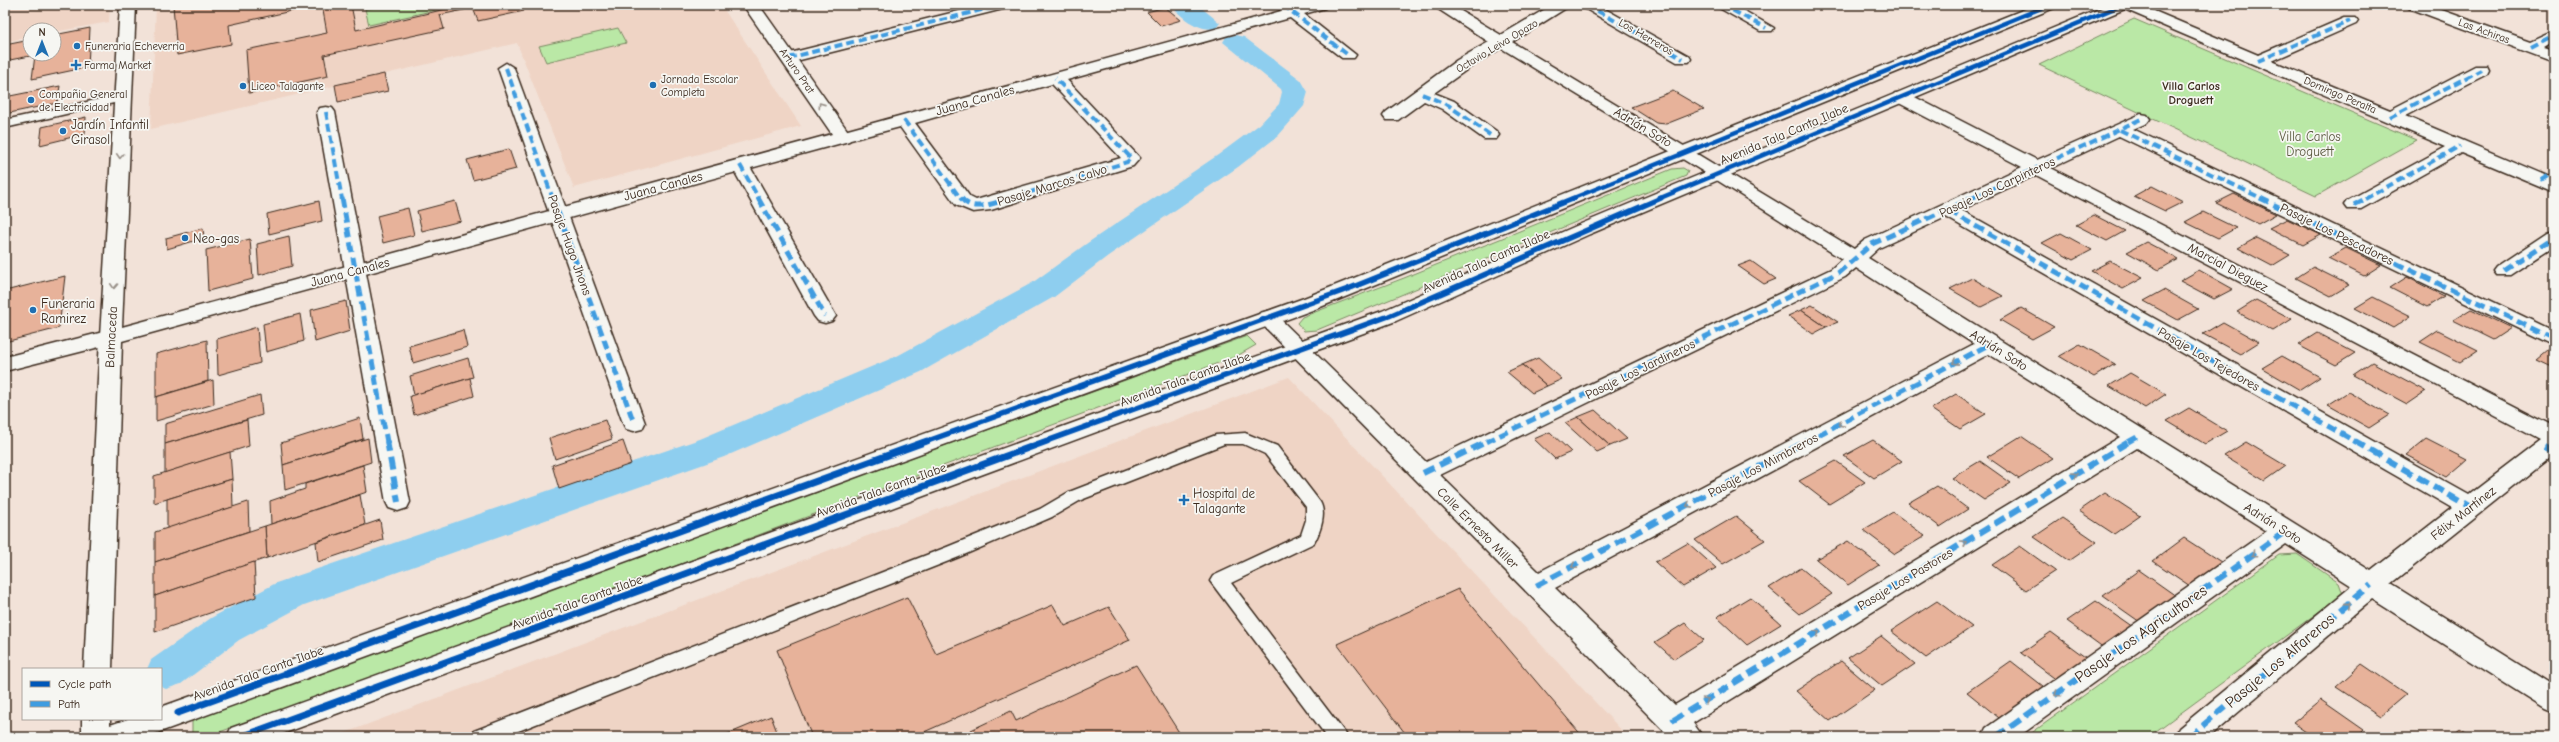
<svg xmlns="http://www.w3.org/2000/svg" width="2559" height="742" viewBox="0 0 2559 742" font-family="'Comic Neue',sans-serif">
  <style>
    .built { fill: #efd4c5 }
    .green { fill: #bae8a6; stroke: #7a8962 }
    .lines { fill: none; stroke-linecap: round; stroke-linejoin: round }
    .canal { fill: #8eceef; fill-rule: evenodd }
    .building { fill: #e7b29a; stroke: #3b2a1e }
    .lane-casing { stroke: #3b2a1e; stroke-width: 3 }
    .street-casing { stroke: #3b2a1e; stroke-width: 3 }
    .secondary-casing { stroke: #3b2a1e; stroke-width: 3 }
    .lane { fill: #f6f6f2; fill-rule: evenodd }
    .street { fill: #f6f6f2; fill-rule: evenodd }
    .secondary { fill: #f6f6f2; fill-rule: evenodd }
    .quiet-far2 { stroke: #3f9ce0; stroke-width: 4; stroke-dasharray: 8 4; stroke-linecap: butt }
    .quiet-far1 { stroke: #3f9ce0; stroke-width: 5; stroke-dasharray: 10 5; stroke-linecap: butt }
    .quiet { stroke: #3f9ce0; stroke-width: 6; stroke-dasharray: 12 6; stroke-linecap: butt }
    .cycleway-far2-casing { stroke: #f6f6f2; stroke-width: 6 }
    .cycleway-far1-casing { stroke: #f6f6f2; stroke-width: 8 }
    .cycleway-casing { stroke: #f6f6f2; stroke-width: 10 }
    .cycleway-far2 { stroke: #0057b8; stroke-width: 4.5 }
    .cycleway-far1 { stroke: #0057b8; stroke-width: 5.5 }
    .cycleway { stroke: #0057b8; stroke-width: 7 }
    .oneway { stroke: #989088 }
    .poi-dot { fill: #1f6fb2; stroke: #f6f6f2; stroke-width: 1.5 }
    .labels { text-anchor: middle; dominant-baseline: central; stroke-width: 3.5; stroke-linejoin: round; paint-order: stroke }
    .far-street-label { font-size: 11px; fill: #3b2a1e; stroke: #f6f6f2 }
    .far-poi-label { font-size: 11px; fill: #3b2a1e; stroke: #f6f6f2; text-anchor: start }
    .far-neighbourhood-label { font-size: 12px; font-weight: bold; fill: #3b2a1e; stroke: #f6f6f2 }
    .street-label { font-size: 13px; fill: #3b2a1e; stroke: #f6f6f2 }
    .poi-label { font-size: 13px; fill: #3b2a1e; stroke: #f6f6f2; text-anchor: start }
    .park-label { font-size: 13px; fill: #5b5a40; stroke: #f6f6f2 }
    .near-street-label { font-size: 16px; fill: #3b2a1e; stroke: #f6f6f2 }
  </style>
  <rect width="100%" height="100%" fill="#f2e2d8"/>
  <filter id="ink" filterUnits="userSpaceOnUse"><feTurbulence type="fractalNoise" baseFrequency=".025" numOctaves="2"/><feDisplacementMap in="SourceGraphic" scale="8" xChannelSelector="R" yChannelSelector="G"/><feConvolveMatrix kernelMatrix="1 2 1 2 8 2 1 2 1" color-interpolation-filters="sRGB"/></filter>
  <g filter="url(#ink)">
    <g class="built">
      <path d="M5 5H110L109 22 54 32V30H30V37L5 42Z"/>
      <path d="M156 5H721L801 126 574 188 517 43 151 129Z"/>
      <path d="M1289 377 1628 737H334Z"/>
    </g>
    <g class="green">
      <path d="M387 5H448L449 7 369 25 365 9Z"/>
      <path d="M2134 19 2416 140 2316 196 2039 65Z"/>
      <path d="M618 28 626 43 546 62 539 46Z"/>
      <path d="M1683 168 1688 171 1686 176 1317 330 1304 331 1297 323 1302 317 1404 278 1672 169Z"/>
      <path d="M1247 336 1256 345 1237 356 622 586 206 737H192V718Z"/>
      <path d="M2297 554 2339 583 2343 594 2148 737H2026L2279 555Z"/>
    </g>
    <g class="lines">
      <g class="canal">
        <path d="M1171 5H1198L1220 23 1216 28C1200 32 1181 18 1171 5Z"/>
        <path d="M1235 35 1244 37 1301 80 1308 92 1304 106 1278 136 1238 167 1108 256 1054 297 921 372 724 457 304 605 239 640 181 684 166 689 161 687V669H147L151 660 211 618 276 583 700 439 897 356 1032 283 1086 244 1218 155 1260 124 1279 104 1282 92 1281 89 1223 42 1226 37Z"/>
      </g>
    </g>
    <g class="building">
      <path d="M173 5H318L229 25 231 44 177 55Z"/>
      <path d="M322 5H351L356 30 463 5H521L524 11 478 21 473 8 440 15 444 29 324 55 328 76 249 93 246 50 327 33Z"/>
      <path d="M1165 7 1181 20 1161 26 1147 12Z"/>
      <path d="M90 28 88 67 32 79 35 55 5 61V45L30 40V54H54V35Z"/>
      <path d="M384 74 388 91 338 102 335 85Z"/>
      <path d="M60 86 57 103 5 114V97Z"/>
      <path d="M1673 91 1704 109 1666 124 1656 123 1631 107Z"/>
      <path d="M86 117 85 134 40 145 42 127Z"/>
      <path d="M509 149 516 169 473 180 467 160Z"/>
      <path d="M2152 186 2183 202 2165 211 2134 196Z"/>
      <path d="M2234 194 2276 214 2258 224 2216 203Z"/>
      <path d="M319 201 322 221 269 234 267 214Z"/>
      <path d="M455 201 461 221 422 231 417 211Z"/>
      <path d="M408 208 414 235 383 243 377 216Z"/>
      <path d="M2203 212 2236 228 2218 238 2185 222Z"/>
      <path d="M2094 215 2125 231 2107 241 2076 225Z"/>
      <path d="M2287 219 2321 235 2303 245 2269 228Z"/>
      <path d="M203 228 204 238 167 249 166 238Z"/>
      <path d="M2061 233 2092 250 2073 260 2042 243Z"/>
      <path d="M289 236 292 266 259 275 257 244Z"/>
      <path d="M2256 238 2290 255 2272 266 2238 248Z"/>
      <path d="M250 239 253 279 208 291 206 250Z"/>
      <path d="M2146 242 2178 259 2159 270 2127 252Z"/>
      <path d="M2346 248 2381 265 2364 276 2328 258Z"/>
      <path d="M1751 261 1776 279 1764 284 1738 266Z"/>
      <path d="M2110 261 2143 278 2123 289 2091 271Z"/>
      <path d="M2313 267 2349 285 2331 296 2296 278Z"/>
      <path d="M2199 270 2233 289 2214 299 2180 281Z"/>
      <path d="M65 276 59 328 5 342V291Z"/>
      <path d="M2407 277 2444 296 2427 307 2390 288Z"/>
      <path d="M1972 278 2003 296 1981 307 1950 289Z"/>
      <path d="M2164 290 2198 309 2178 320 2144 301Z"/>
      <path d="M2373 297 2411 316 2393 328 2355 308Z"/>
      <path d="M2256 300 2292 319 2273 331 2237 312Z"/>
      <path d="M346 301 350 331 315 342 311 310Z"/>
      <path d="M1812 305 1838 322 1826 327 1801 310Z"/>
      <path d="M2021 308 2054 327 2032 339 2000 320Z"/>
      <path d="M2471 309 2511 328 2493 340 2453 320Z"/>
      <path d="M1801 310 1826 327 1813 334 1788 316Z"/>
      <path d="M300 314 304 341 266 352 263 324Z"/>
      <path d="M2223 322 2259 342 2240 354 2203 334Z"/>
      <path d="M257 327 260 363 218 375 217 339Z"/>
      <path d="M463 330 467 347 413 363 409 346Z"/>
      <path d="M2438 330 2478 350 2460 362 2420 342Z"/>
      <path d="M2317 333 2355 353 2336 365 2298 345Z"/>
      <path d="M207 340 208 381 156 397V354Z"/>
      <path d="M2080 344 2115 364 2094 377 2059 356Z"/>
      <path d="M2554 346V368L2537 360Z"/>
      <path d="M2282 356 2320 377 2300 390 2262 368Z"/>
      <path d="M468 358 473 377 414 395 410 376Z"/>
      <path d="M1538 358 1562 379 1547 386 1522 365Z"/>
      <path d="M2372 362 2426 391 2407 404 2353 375Z"/>
      <path d="M1522 365 1547 386 1532 393 1507 372Z"/>
      <path d="M2130 373 2166 394 2145 408 2109 386Z"/>
      <path d="M470 378 474 396 414 415 410 396Z"/>
      <path d="M213 380 214 404 156 421V397Z"/>
      <path d="M2348 392 2389 415 2369 428 2328 405Z"/>
      <path d="M1956 394 1986 414 1960 429 1931 409Z"/>
      <path d="M260 395 262 415 165 444V424Z"/>
      <path d="M2189 408 2227 431 2205 444 2167 421Z"/>
      <path d="M1595 410 1627 439 1610 446 1578 417Z"/>
      <path d="M1578 417 1610 446 1597 452 1565 423Z"/>
      <path d="M360 418 363 439 283 465 281 443Z"/>
      <path d="M247 420 249 446 165 473V444Z"/>
      <path d="M605 420 612 439 555 459 549 438Z"/>
      <path d="M1550 432 1571 452 1555 459 1534 439Z"/>
      <path d="M2021 436 2053 458 2019 479 1987 457Z"/>
      <path d="M368 438 371 462 285 490 283 465Z"/>
      <path d="M2426 439 2467 460 2447 477 2406 455Z"/>
      <path d="M1873 440 1902 461 1874 478 1844 456Z"/>
      <path d="M623 441 631 464 559 489 552 465Z"/>
      <path d="M2246 442 2286 466 2265 481 2224 456Z"/>
      <path d="M230 452 232 479 154 503V476Z"/>
      <path d="M1836 461 1865 482 1829 504 1799 481Z"/>
      <path d="M1980 461 2011 483 1984 500 1952 478Z"/>
      <path d="M363 465 367 492 271 524 270 501 305 489V484Z"/>
      <path d="M232 479 233 507 167 529V499Z"/>
      <path d="M1937 486 1968 509 1940 527 1908 503Z"/>
      <path d="M2105 493 2140 516 2114 534 2079 511Z"/>
      <path d="M360 495 365 525 267 558 265 526Z"/>
      <path d="M248 502 249 531 155 562V532Z"/>
      <path d="M1893 512 1925 536 1895 554 1863 530Z"/>
      <path d="M1736 516 1765 540 1723 564 1695 540Z"/>
      <path d="M2062 518 2097 542 2069 561 2034 537Z"/>
      <path d="M380 520 383 540 318 562 316 542Z"/>
      <path d="M265 526 267 558 155 596V562Z"/>
      <path d="M2184 538 2221 562 2190 586 2153 561Z"/>
      <path d="M1848 541 1879 565 1848 585 1816 559Z"/>
      <path d="M1688 543 1716 568 1683 587 1655 562Z"/>
      <path d="M2020 546 2055 571 2026 590 1992 565Z"/>
      <path d="M254 562 256 597 155 632V596Z"/>
      <path d="M1801 568 1832 594 1800 614 1769 588Z"/>
      <path d="M2139 570 2176 596 2140 622 2103 596Z"/>
      <path d="M1458 589 1583 737H1408L1337 644Z"/>
      <path d="M907 597 936 654 1053 605 1065 626 1109 607 1130 640 913 737H812L777 650Z"/>
      <path d="M1750 597 1781 624 1747 645 1717 617Z"/>
      <path d="M1937 601 1972 627 1926 658 1891 631Z"/>
      <path d="M2096 601 2133 627 2104 648 2067 621Z"/>
      <path d="M1685 623 1704 640 1674 659 1655 642Z"/>
      <path d="M2051 632 2089 660 2058 681 2021 653Z"/>
      <path d="M1881 636 1915 664 1882 686 1848 658Z"/>
      <path d="M1841 661 1875 690 1830 721 1796 691Z"/>
      <path d="M2011 661 2048 690 2004 722 1967 692Z"/>
      <path d="M2362 664 2406 694 2380 716 2336 687Z"/>
      <path d="M1136 665 1182 737H974L971 730 1011 711 1016 721Z"/>
      <path d="M2321 700 2364 730 2357 737H2313L2293 723Z"/>
      <path d="M771 716 779 737H721Z"/>
      <path d="M2459 729 2471 737H2450Z"/>
    </g>
    <g class="lines">
      <defs>
        <g id="lane">
          <path d="M123 94 129 98 127 100 5 128V120Z"/>
          <path d="M1245 433 1277 446 1320 502C1327 514 1320 532 1314 543L1231 583 1348 737H1327L1210 581 1213 576 1301 535 1306 520V507L1265 454 1243 444H1224L1081 500 1052 517 959 557 503 737H471L474 731 947 547 1040 509 1069 492 1216 435Z"/>
        </g>
        <g id="street">
          <path d="M983 5H1010L1007 8 788 63 780 58 782 55Z"/>
          <path d="M1277 5 1295 7 1328 5 1325 8 1304 14 1356 55 1354 58H1342L1290 18 1067 80 1140 158 1133 166 991 210 973 212 956 205 900 127 843 142 837 141 834 137 837 133 1281 11ZM1052 84 1121 158 976 200 970 197 915 123Z"/>
          <path d="M1432 5H1451L1501 35 1552 5H1571L1512 42 1854 249 1865 240 2022 167 1895 101 1892 97 1895 93H1907L2037 160 2141 114 2147 115 2150 119 2147 123 2133 129 2554 331V346L2119 136 2051 168 2554 427V454L2391 584 2554 686V712L2544 708 2372 599 2209 737H2175L2179 728 2352 586 2286 544 2018 737H1982L1986 728 2267 531 2137 448 1693 723 1703 737H1670L1256 318 1260 313 1267 311 1274 313 1426 462 1831 269 1842 259 1712 177 1501 48 1469 68 1434 93 1454 101 1496 131 1499 135 1496 139H1484L1442 109 1424 101 1398 120H1386L1383 116 1386 112 1457 60 1489 42ZM2036 175 2541 440 2469 495 1961 210ZM1946 217 2452 508 2371 571 1868 258 1879 248ZM1856 268 1974 344 1539 572 1440 475 1845 277ZM1989 354 2120 437 1675 705 1555 588Z"/>
          <path d="M1579 5H1598L1689 56 1691 59 1689 62H1677Z"/>
          <path d="M1714 5H1734L1774 28 1772 31H1760Z"/>
          <path d="M2119 5H2140L2258 55 2344 18H2356L2358 21 2356 24 2272 61 2390 110 2475 66H2487L2489 70 2487 74 2405 116 2554 179V192L2461 153 2361 209H2347L2344 205 2347 201 2446 147 2122 8Z"/>
          <path d="M2406 5H2428L2530 42 2554 31V42L2544 48 2554 51V62L2409 8Z"/>
          <path d="M506 63 514 68 645 423 642 429 634 431 626 429 623 423 498 68Z"/>
          <path d="M326 107 332 108 335 112 410 502 407 508 398 511 389 508 386 502 317 112 320 108Z"/>
          <path d="M740 160 746 161 749 165 836 316 832 321 825 323 818 321 814 316 731 165 734 161Z"/>
          <path d="M2554 231V246L2510 275H2496L2493 271 2496 267 2547 233Z"/>
          <path d="M111 330 119 332 122 337 119 342 5 371V357Z"/>
        </g>
        <g id="secondary">
          <path d="M120 5H136L122 327 832 134 743 5H759L852 137 849 141 122 341 112 669H84L100 337Z"/>
          <path d="M2035 5H2057L2054 8 1318 308 146 737H82V719H110V725L128 719H161V707L1304 298Z"/>
          <path d="M2109 5H2130L2127 8 1590 234 1396 321 274 737H227L231 728 1382 311 1576 226Z"/>
        </g>
      </defs>
      <use href="#lane" class="lane-casing"/>
      <use href="#street" class="street-casing"/>
      <use href="#secondary" class="secondary-casing"/>
      <use href="#lane" class="lane"/>
      <use href="#street" class="street"/>
      <use href="#secondary" class="secondary"/>
      <g class="quiet-far2">
        <path d="M1283 5 1348 55"/>
        <path d="M1587 5 1683 59"/>
        <path d="M1722 5 1766 28"/>
        <path d="M2531 48 2554 36"/>
        <path d="M788 58 1002 5"/>
        <path d="M2258 61 2350 21"/>
        <path d="M506 68 553 199"/>
        <path d="M1422 94 1448 105 1490 135"/>
        <path d="M326 112 342 199"/>
        <path d="M2390 117 2481 70"/>
        <path d="M904 120 961 199"/>
        <path d="M2120 130 2263 199"/>
        <path d="M740 165 759 199"/>
        <path d="M2540 180 2554 172"/>
        <path d="M1008 199 1127 162 1131 158 1055 78"/>
        <path d="M1970 199 2141 119"/>
        <path d="M2365 199 2460 146"/>
      </g>
      <g class="quiet-far1">
        <path d="M342 198 387 442"/>
        <path d="M553 198 634 423"/>
        <path d="M758 198 825 316"/>
        <path d="M961 198C973 214 996 202 1011 198"/>
        <path d="M2260 198 2554 339"/>
        <path d="M2354 205 2367 198"/>
        <path d="M1949 211 2356 442"/>
        <path d="M2503 271 2554 237"/>
        <path d="M1486 442 1838 273 1872 244 1972 198"/>
        <path d="M1805 442 1990 344"/>
        <path d="M2128 442 2137 437"/>
      </g>
      <g class="quiet">
        <path d="M387 441 398 502"/>
        <path d="M2355 441 2470 507"/>
        <path d="M2546 448 2554 452"/>
        <path d="M1423 473 1488 441"/>
        <path d="M1536 586 1807 441"/>
        <path d="M1672 721 2130 441"/>
        <path d="M1996 737 2286 531"/>
        <path d="M2189 737 2371 585"/>
      </g>
      <defs>
        <g id="cycleway-far2">
          <path d="M1571 199 2049 5"/>
          <path d="M1658 199 2122 5"/>
        </g>
        <g id="cycleway-far1">
          <path d="M925 442 1348 289 1574 198"/>
          <path d="M1044 442 1389 316 1661 198"/>
        </g>
        <g id="cycleway">
          <path d="M178 713 927 441"/>
          <path d="M241 737 1047 441"/>
        </g>
      </defs>
      <use href="#cycleway-far2" class="cycleway-far2-casing"/>
      <use href="#cycleway-far1" class="cycleway-far1-casing"/>
      <use href="#cycleway" class="cycleway-casing"/>
      <use href="#cycleway-far2" class="cycleway-far2"/>
      <use href="#cycleway-far1" class="cycleway-far1"/>
      <use href="#cycleway" class="cycleway"/>
    </g>
    <defs><path id="oneway-chevron" d="M-2-3.5L2.5 0L-2 3.5" fill="none" stroke-width="1.6" stroke-linecap="round" stroke-linejoin="round"/></defs>
    <g class="oneway">
      <use href="#oneway-chevron" transform="translate(821 105) rotate(-125)"/>
      <use href="#oneway-chevron" transform="translate(120 156) rotate(93)"/>
      <use href="#oneway-chevron" transform="translate(114 286) rotate(93)"/>
      <use href="#oneway-chevron" transform="translate(1955 362) rotate(152)"/>
      <use href="#oneway-chevron" transform="translate(1841 424) rotate(152)"/>
      <use href="#oneway-chevron" transform="translate(2075 475) rotate(-31)"/>
      <use href="#oneway-chevron" transform="translate(1689 505) rotate(152)"/>
      <use href="#oneway-chevron" transform="translate(1964 543) rotate(-31)"/>
      <use href="#oneway-chevron" transform="translate(2254 554) rotate(145)"/>
      <use href="#oneway-chevron" transform="translate(1574 566) rotate(152)"/>
      <use href="#oneway-chevron" transform="translate(2348 605) rotate(-40)"/>
      <use href="#oneway-chevron" transform="translate(1817 633) rotate(-31)"/>
      <use href="#oneway-chevron" transform="translate(2057 694) rotate(145)"/>
      <use href="#oneway-chevron" transform="translate(1706 700) rotate(-31)"/>
    </g>
  </g>
  <g class="poi-dot">
    <circle cx="77" cy="46" r="4"/>
    <path d="M74 59h4v4h4v4h-4v4h-4v-4h-4v-4h4z"/>
    <circle cx="653" cy="85" r="4"/>
    <circle cx="243" cy="86" r="4"/>
    <circle cx="31" cy="100" r="4"/>
    <circle cx="63" cy="131" r="4"/>
    <circle cx="185" cy="238" r="4"/>
    <circle cx="33" cy="310" r="4"/>
    <path d="M1182 494h4v4h4v4h-4v4h-4v-4h-4v-4h4z"/>
  </g>
  <g class="labels">
    <g class="far-street-label">
      <text transform="translate(2484 31) rotate(20)">Las Achiras</text>
      <text transform="translate(1646 37) rotate(30)">Los Herreros</text>
      <text transform="translate(1497 46) rotate(-31)">Octavio Leiva Opazo</text>
      <text transform="translate(797 71) rotate(55)">Arturo Prat</text>
      <text transform="translate(2340 95) rotate(23)">Domingo Peralta</text>
    </g>
    <g class="far-poi-label">
      <text x="85" y="46">Funeraria Echeverria</text>
      <text x="84" y="65">Farma Market</text>
      <text x="661" y="79">Jornada Escolar<tspan x="661" dy="13">Completa</tspan></text>
      <text x="251" y="86">Liceo Talagante</text>
      <text x="39" y="94">Compañia General<tspan x="39" dy="13">de Electricidad</tspan></text>
    </g>
    <g class="far-neighbourhood-label">
      <text x="2191" y="86">Villa Carlos<tspan x="2191" dy="14">Droguett</tspan></text>
    </g>
    <g class="street-label">
      <text transform="translate(975 100) rotate(-16)">Juana Canales</text>
      <text transform="translate(1643 127) rotate(31)">Adrián Soto</text>
      <text transform="translate(1784 134) rotate(-23)">Avenida Tala Canta Ilabe</text>
      <text transform="translate(1052 185) rotate(-17)">Pasaje Marcos Calvo</text>
      <text transform="translate(663 186) rotate(-15)">Juana Canales</text>
      <text transform="translate(1997 187) rotate(-25)">Pasaje Los Carpinteros</text>
      <text transform="translate(2337 234) rotate(26)">Pasaje Los Pescadores</text>
      <text transform="translate(570 245) rotate(70)">Pasaje Hugo Jhons</text>
      <text transform="translate(1486 261) rotate(-24)">Avenida Tala Canta Ilabe</text>
      <text transform="translate(2228 267) rotate(28)">Marcial Dieguez</text>
      <text transform="translate(350 272) rotate(-15)">Juana Canales</text>
      <text transform="translate(111 337) rotate(-87)">Balmaceda</text>
      <text transform="translate(1999 350) rotate(32)">Adrián Soto</text>
      <text transform="translate(2209 359) rotate(30)">Pasaje Los Tejedores</text>
      <text transform="translate(1640 369) rotate(-26)">Pasaje Los Jardineros</text>
      <text transform="translate(1185 379) rotate(-20)">Avenida Tala Canta Ilabe</text>
      <text transform="translate(1763 465) rotate(-28)">Pasaje Los Mimbreros</text>
      <text transform="translate(881 490) rotate(-20)">Avenida Tala Canta Ilabe</text>
      <text transform="translate(2463 513) rotate(-38)">Félix Martínez</text>
      <text transform="translate(2273 523) rotate(32)">Adrián Soto</text>
      <text transform="translate(1478 528) rotate(45)">Calle Ernesto Miller</text>
      <text transform="translate(1905 579) rotate(-31)">Pasaje Los Pastores</text>
      <text transform="translate(577 602) rotate(-20)">Avenida Tala Canta Ilabe</text>
      <text transform="translate(258 673) rotate(-20)">Avenida Tala Canta Ilabe</text>
    </g>
    <g class="poi-label">
      <text x="71" y="124">Jardín Infantil<tspan x="71" dy="15">Girasol</tspan></text>
      <text x="193" y="238">Neo-gas</text>
      <text x="41" y="303">Funeraria<tspan x="41" dy="15">Ramirez</tspan></text>
      <text x="1193" y="493">Hospital de<tspan x="1193" dy="15">Talagante</tspan></text>
    </g>
    <g class="park-label">
      <text x="2310" y="136">Villa Carlos<tspan x="2310" dy="15">Droguett</tspan></text>
    </g>
    <g class="near-street-label">
      <text transform="translate(2141 634) rotate(-35)">Pasaje Los Agricultores</text>
      <text transform="translate(2280 661) rotate(-40)">Pasaje Los Alfareros</text>
    </g>
  </g>
  <rect width="2559" height="742" fill="none" stroke="#f6f6f2" stroke-width="20"/>
  <rect x="10" y="10" width="2539" height="722" fill="none" stroke="#3b2a1e" stroke-width="1.5" filter="url(#ink)"/>
  <rect x="22" y="668" width="140" height="52" fill="#f6f6f2" stroke="#aba49d"/>
  <rect x="30" y="681" width="20" height="6" fill="#0057b8" stroke="#aba49d"/>
  <text x="58" y="688" font-size="12" fill="#3b2a1e">Cycle path</text>
  <rect x="30" y="701" width="20" height="6" fill="#3f9ce0" stroke="#aba49d"/>
  <text x="58" y="708" font-size="12" fill="#3b2a1e">Path</text>
  <g transform="translate(42 42)"><circle r="19" fill="#f6f6f2" stroke="#aba49d"/>
  <path d="M0-3L7 15L0 10L-7 15Z" fill="#1f6fb2"/>
  <text y="-6" font-size="11" font-weight="bold" text-anchor="middle" fill="#3b2a1e">N</text>
  </g>
</svg>
